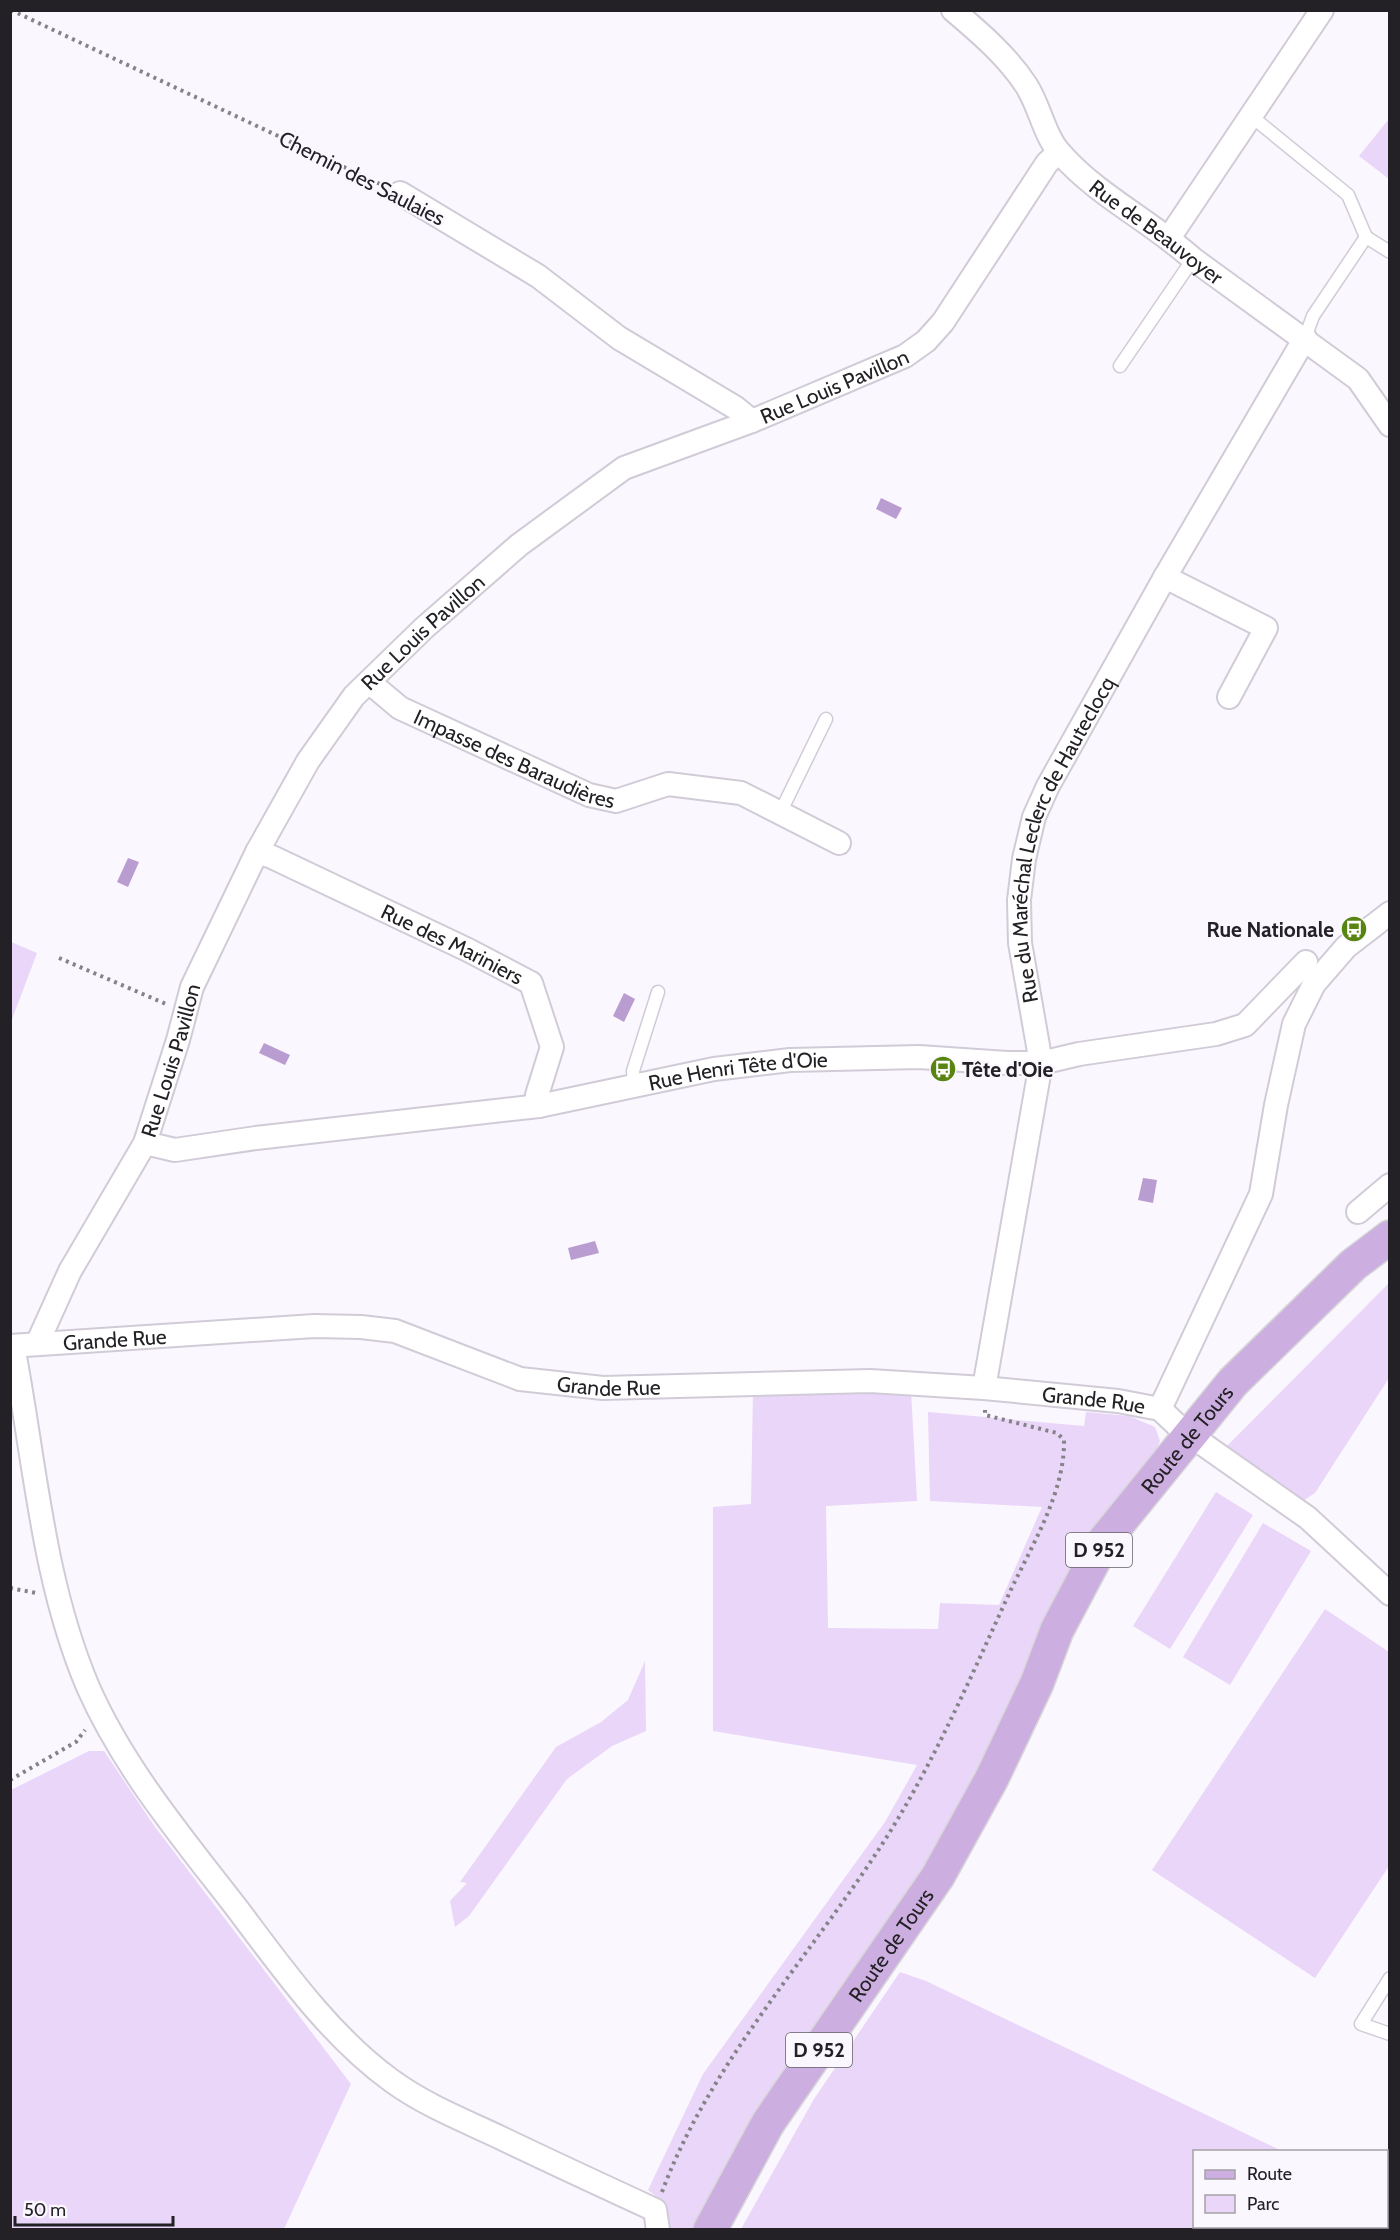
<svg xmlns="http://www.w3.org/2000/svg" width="1400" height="2240" viewBox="0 0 1400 2240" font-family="Cabin,sans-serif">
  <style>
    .green { fill: #e9d6f9 }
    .water { fill: #ba9dd0 }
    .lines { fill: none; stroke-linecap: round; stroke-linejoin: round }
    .service-casing { stroke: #d1cbd7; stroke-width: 15 }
    .minor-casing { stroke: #d1cbd7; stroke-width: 26 }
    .primary-casing { stroke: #d7d7d8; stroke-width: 36 }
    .path { stroke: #858288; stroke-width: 4; stroke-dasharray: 3 4.5; stroke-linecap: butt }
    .service { stroke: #fff; stroke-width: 12 }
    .minor { stroke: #fff; stroke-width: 22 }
    .primary { stroke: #ccafe0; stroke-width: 33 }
    .labels { text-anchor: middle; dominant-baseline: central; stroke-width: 4.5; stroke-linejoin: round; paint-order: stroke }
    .shield { fill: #fbf7fe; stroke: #646166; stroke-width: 1.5 }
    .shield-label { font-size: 20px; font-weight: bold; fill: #232125 }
    .street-label { font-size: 21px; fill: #232125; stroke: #fbf7fe }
    .poi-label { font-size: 21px; font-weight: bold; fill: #232125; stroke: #fbf7fe; text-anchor: end }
  </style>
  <rect width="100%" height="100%" fill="#fbf7fe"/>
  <g class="green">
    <path d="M1389 119V179L1359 156Z"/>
    <path d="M11 942 37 953 11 1022Z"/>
    <path d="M1389 1283V1378L1315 1493 1304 1500 1251 1469 1227 1446Z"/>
    <path d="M911 1390 917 1501 826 1506 828 1628 938 1629 940 1603 999 1605 1042 1507 930 1501 928 1412 1084 1426 1086 1412 1129 1416 1155 1427 1160 1441 1154 1456 1018 1693 945 1839 727 2167 694 2229H665L666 2204 648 2190 703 2074 885 1822 917 1765 713 1731V1507L751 1504 753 1392Z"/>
    <path d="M1216 1492 1253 1515 1170 1649 1133 1626Z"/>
    <path d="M1263 1523 1311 1551 1230 1685 1183 1657Z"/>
    <path d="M1325 1609 1389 1652V1866L1315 1978 1152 1870Z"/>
    <path d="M645 1661 646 1731 612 1746 567 1779 469 1916 455 1927 450 1901 467 1883 460 1882 556 1747 601 1722 628 1700Z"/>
    <path d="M89 1751H104L155 1827 351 2084 284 2229H11V1790Z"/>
    <path d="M900 1972 926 1981 1282 2151 1194 2152V2226H1386L1387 2202 1389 2203V2229H741L814 2099Z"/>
  </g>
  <g class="water">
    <path d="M881 498 902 508 896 519 876 509Z"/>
    <path d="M128 858 139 862 128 887 117 882Z"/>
    <path d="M624 993 635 999 624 1022 613 1016Z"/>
    <path d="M264 1043 290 1055 285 1065 259 1053Z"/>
    <path d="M1143 1178 1157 1180 1153 1203 1138 1200Z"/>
    <path d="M595 1241 599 1253 571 1260 568 1248Z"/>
  </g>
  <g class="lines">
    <defs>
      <g id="service">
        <path d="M1251 116 1348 195 1366 237"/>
        <path d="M1305 338 1313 316 1366 237 1390 252"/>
        <path d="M1120 366 1193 259"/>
        <path d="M780 813 826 719"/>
        <path d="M634 1086 633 1071 658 992"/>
        <path d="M1390 1978 1361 2024 1390 2034"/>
      </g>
      <g id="minor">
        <path id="s1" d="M953 10C980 33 1007 56 1026 85 1040 106 1044 136 1061 154 1098 196 1151 221 1193 259L1358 379 1390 425"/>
        <path d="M400 193 538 276 619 338 736 408 752 421"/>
        <path d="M1169 238 1322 10"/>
        <path d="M1165 577 1266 628 1229 697"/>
        <path id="s2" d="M369 682 400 708 589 795 616 801 668 784 741 793 839 843"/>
        <path id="s3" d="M257 852 272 857 468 950 531 983 552 1047 537 1095 539 1106"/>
        <path id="s4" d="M145 1143 175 1150 256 1138 539 1106 714 1069 790 1060 919 1057 1007 1063H1041L1079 1054 1216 1034 1245 1025 1306 962"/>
        <path d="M1358 1212 1390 1185"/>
        <path id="s5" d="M37 1344 70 1271 145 1143 178 1040 192 987 257 852 308 761 354 696 424 628 519 545 624 468 752 421 905 356 926 341 943 322 1047 163 1059 152"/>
        <path id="s6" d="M10 1346 314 1326 361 1327 395 1331 520 1379 603 1388 870 1381 984 1388 1118 1401 1160 1409 1180 1428 1308 1518 1390 1594"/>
        <path d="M13 1346C35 1460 42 1579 88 1687 124 1769 185 1841 239 1911 284 1971 331 2037 392 2081 425 2105 463 2120 499 2137 551 2162 603 2186 655 2210L658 2230"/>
        <path id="s7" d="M984 1388 1041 1063 1020 943 1019 900 1024 859 1034 817 1048 786 1165 577 1305 338"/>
        <path d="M1160 1409 1261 1194 1276 1105 1294 1024 1314 984 1346 947 1390 913"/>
      </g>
      <g id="primary">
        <path id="s8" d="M710 2230 768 2123 938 1876 992 1778 1037 1683 1057 1630 1104 1541 1233 1382 1353 1265 1390 1237"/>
      </g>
    </defs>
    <use href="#service" class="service-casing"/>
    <use href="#minor" class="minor-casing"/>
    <use href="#primary" class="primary-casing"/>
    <g class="path">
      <path d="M11 10 382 185"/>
      <path d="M59 958 166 1004"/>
      <path d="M10 1588 36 1593"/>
      <path d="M10 1780 76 1742 85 1730"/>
      <path d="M662 2192C709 2065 808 1959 881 1846 932 1767 969 1681 1008 1596 1030 1548 1065 1494 1064 1440L1057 1433 985 1415V1410"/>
    </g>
    <use href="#service" class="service"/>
    <use href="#minor" class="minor"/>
    <use href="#primary" class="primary"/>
  </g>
  <defs>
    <symbol id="bus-disc" viewBox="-11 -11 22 22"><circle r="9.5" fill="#588512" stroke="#fbf7fe"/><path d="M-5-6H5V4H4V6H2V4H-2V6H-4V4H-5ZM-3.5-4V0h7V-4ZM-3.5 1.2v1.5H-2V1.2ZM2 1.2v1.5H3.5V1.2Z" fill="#fff"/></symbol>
  </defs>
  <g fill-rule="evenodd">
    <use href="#bus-disc" x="1339" y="914" width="30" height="30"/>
    <use href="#bus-disc" x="928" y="1054" width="30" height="30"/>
  </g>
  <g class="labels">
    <g class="shield">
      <rect x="1066" y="1533" width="66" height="34" rx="4.5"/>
      <rect x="786" y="2033" width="66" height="34" rx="4.5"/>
    </g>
    <g class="shield-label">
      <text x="1099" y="1550">D 952</text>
      <text x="819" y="2050">D 952</text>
    </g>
    <g class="street-label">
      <text transform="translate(362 178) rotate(27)">Chemin des Saulaies</text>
      <text stroke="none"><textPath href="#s1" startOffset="306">Rue de Beauvoyer</textPath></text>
      <text stroke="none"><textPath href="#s5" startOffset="1305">Rue Louis Pavillon</textPath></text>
      <text stroke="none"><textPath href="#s5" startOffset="819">Rue Louis Pavillon</textPath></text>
      <text stroke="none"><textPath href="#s2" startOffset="166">Impasse des Baraudières</textPath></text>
      <text stroke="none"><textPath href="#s7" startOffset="564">Rue du Maréchal Leclerc de Hauteclocq</textPath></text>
      <text stroke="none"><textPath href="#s3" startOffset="216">Rue des Mariniers</textPath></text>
      <text stroke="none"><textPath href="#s5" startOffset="315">Rue Louis Pavillon</textPath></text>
      <text stroke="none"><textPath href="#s4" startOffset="600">Rue Henri Tête d'Oie</textPath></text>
      <text stroke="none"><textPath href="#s6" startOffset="105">Grande Rue</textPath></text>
      <text stroke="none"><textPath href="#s6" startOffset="609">Grande Rue</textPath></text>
      <text stroke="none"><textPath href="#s6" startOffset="1095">Grande Rue</textPath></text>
      <text stroke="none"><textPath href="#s8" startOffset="927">Route de Tours</textPath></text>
      <text stroke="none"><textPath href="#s8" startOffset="338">Route de Tours</textPath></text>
    </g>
    <g class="poi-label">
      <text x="1334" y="929">Rue Nationale</text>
      <text x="962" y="1069" text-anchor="start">Tête d'Oie</text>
    </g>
  </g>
  <rect width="1400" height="2240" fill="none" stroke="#232125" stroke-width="24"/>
  <rect x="1193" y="2150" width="195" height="78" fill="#fbf7fe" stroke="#a5a1a7" stroke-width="1.5"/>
  <rect x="1205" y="2170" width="30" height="9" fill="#ccafe0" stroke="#a5a1a7" stroke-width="1.5"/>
  <text x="1247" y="2180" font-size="18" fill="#232125">Route</text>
  <rect x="1205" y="2195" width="30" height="18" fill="#e9d6f9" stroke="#a5a1a7" stroke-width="1.5"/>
  <text x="1247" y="2210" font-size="18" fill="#232125">Parc</text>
  <path d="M15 2216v9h158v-9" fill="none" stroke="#232125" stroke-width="3"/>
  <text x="24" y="2216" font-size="18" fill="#232125" stroke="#fbf7fe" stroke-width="4.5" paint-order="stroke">50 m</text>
</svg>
